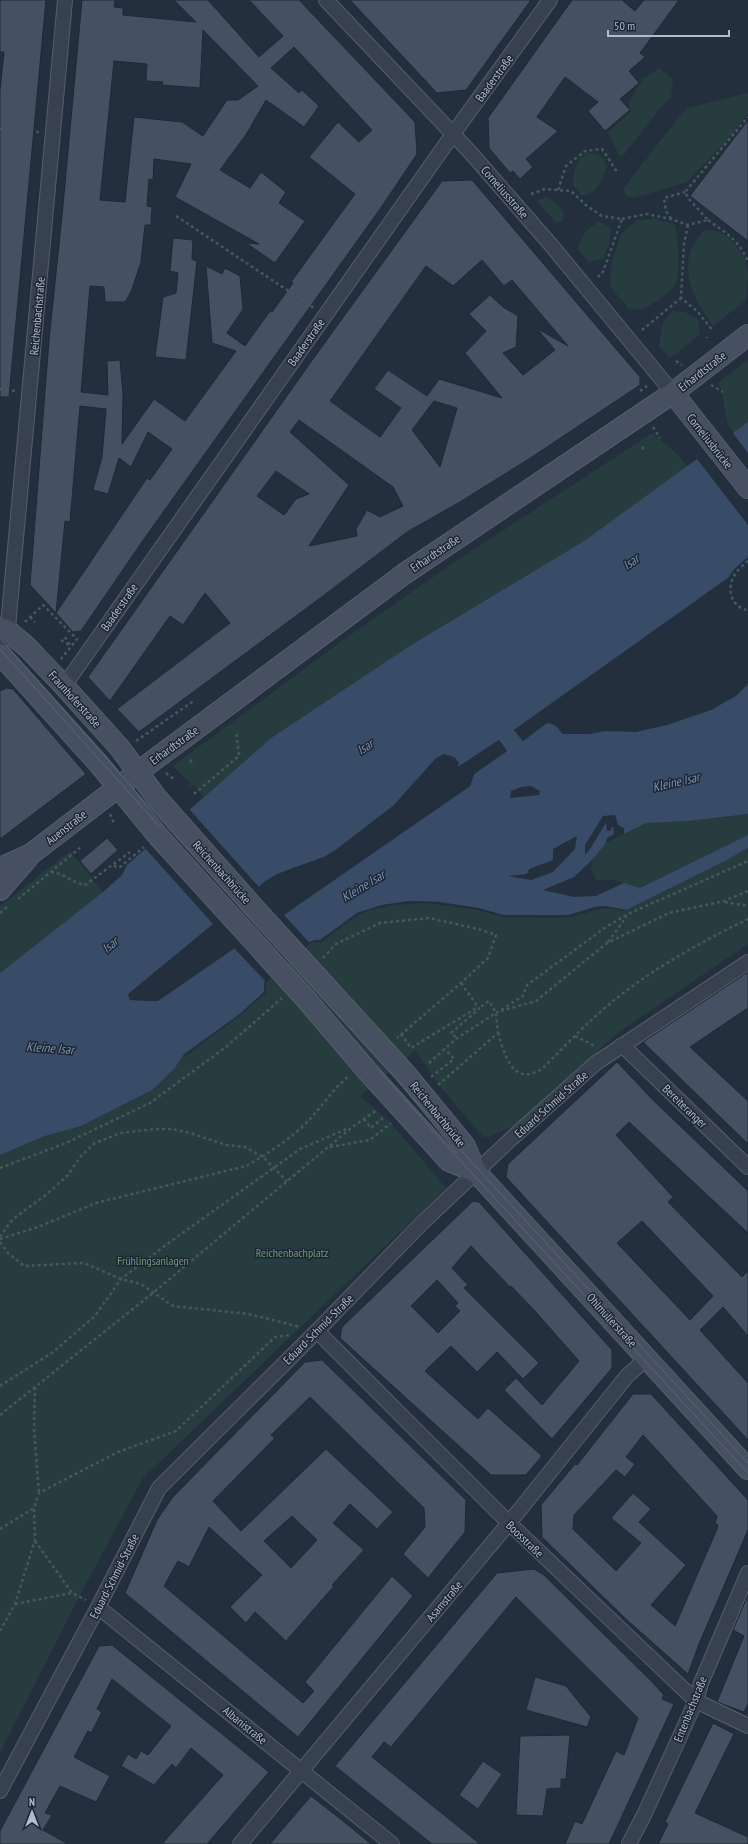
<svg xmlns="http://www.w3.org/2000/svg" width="748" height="1844" viewBox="0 0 748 1844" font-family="'PT Sans Narrow',sans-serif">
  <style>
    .green { fill: #263c3f }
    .water { fill: #394c67; fill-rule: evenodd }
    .pier { fill: #242f3e; fill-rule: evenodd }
    .building { fill: #455162; stroke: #1f2835; fill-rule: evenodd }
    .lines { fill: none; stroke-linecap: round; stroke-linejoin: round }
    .street-casing { stroke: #565f6c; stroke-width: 16 }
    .secondary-casing { stroke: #565f6c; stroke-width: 22 }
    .path { stroke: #44595c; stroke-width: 2.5; stroke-dasharray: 3 3; stroke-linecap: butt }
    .street { stroke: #38414e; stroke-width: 14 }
    .secondary { stroke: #465061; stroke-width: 20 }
    .tram { stroke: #5a6575; stroke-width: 1 }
    .secondary-bridge-casing { stroke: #565f6c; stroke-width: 22; stroke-linecap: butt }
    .secondary-bridge { stroke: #465061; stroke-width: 20 }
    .labels { text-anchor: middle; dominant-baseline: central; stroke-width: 3; stroke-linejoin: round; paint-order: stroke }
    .street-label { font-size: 12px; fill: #b4bcc9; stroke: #1d2633 }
    .park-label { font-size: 12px; fill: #6b9a76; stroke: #1d2633 }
    .water-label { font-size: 13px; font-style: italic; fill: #7c92b1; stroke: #1d2633 }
  </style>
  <rect width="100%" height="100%" fill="#242f3e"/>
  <g class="green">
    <path d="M659 68 673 79 671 98 659 109 623 156 619 155 608 132 631 112 629 101 643 79Z"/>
    <path d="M748 93V114L726 142 687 182 634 198 626 196 624 188 678 118 688 108Z"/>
    <path d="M587 152 600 155 607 165C603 178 597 194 582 196L573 185C573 171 576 161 587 152Z"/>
    <path d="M546 197 557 204 564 213 563 221 556 223 537 201Z"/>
    <path d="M656 219 675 225C678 238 682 276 674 286 666 297 653 303 642 310L628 308 610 286 611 267 620 235 637 220Z"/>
    <path d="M599 221 611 228 609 244 603 259 589 262 577 248 585 232Z"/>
    <path d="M704 230C708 230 712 230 716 231 730 234 746 256 748 270 748 280 747 291 745 301L713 326C691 295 674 262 704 230Z"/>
    <path d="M672 311 685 312 698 320 700 335 670 358 659 346 663 323Z"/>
    <path d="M748 360V422L734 433 728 425 721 388 718 383Z"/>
    <path d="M652 433 676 453 688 467 584 541 408 647 271 738 204 797 193 785 189 788V782L173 766 346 638 449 566Z"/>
    <path d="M748 814V835L640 888 615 880H597L591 870 593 859 606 843 646 823 688 821Z"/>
    <path d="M748 848V944L619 1032 515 1126 484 1138 444 1091 415 1051 360 1096 389 1121 446 1188 143 1478 80 1595 0 1753V1155L45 1136 81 1126 175 1068 183 1055 310 941 357 913 367 910 410 901 605 906 626 910 725 861Z"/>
    <path d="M70 851 103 892 0 973V906Z"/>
  </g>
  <path class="water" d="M748 422V557L735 568 728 578 514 730 523 741 547 723C555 724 558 727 562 734H590L605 731 636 732 667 725 711 710 736 696 748 684V814L688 821 646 823 624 834V828L618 825 615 815 603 816 585 845V854L588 852 606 823 607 831H610L613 826 614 834 607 838 606 843 593 859 574 877 543 890 574 897 596 896 624 883 640 888 748 835V848L725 861 626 910 605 906 595 907 569 915H503L478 908 439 902 410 901 382 905 357 913 320 940H315L264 982V992L240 1014 183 1055 175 1068 152 1090 81 1126 45 1136 0 1155V973L103 892 122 875 127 865 271 738 408 647 584 541ZM499 740 507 751 474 774 470 786 158 1001 130 1000 128 994 267 880 288 870 324 857 337 849 393 806 436 758 444 754 456 758 458 767ZM531 786 540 791 539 795 510 798 511 791 521 787ZM577 836 575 849 553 872 531 880 508 876 527 874 529 869 553 860V849Z"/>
  <g class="pier">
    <path d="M732 432 748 453V525L697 459Z"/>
    <path d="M728 578 727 581 517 730 523 738 546 721H549L523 741 514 730Z"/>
    <path d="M499 740 507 751 474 774 470 786 284 915 309 942 315 940H320L357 913 382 905 410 901 439 902 478 908 503 915H569L595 907 605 906 626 910 623 911 605 908 570 917 557 918 503 917 478 910 427 903 394 905 367 911 358 915 321 942 311 943 266 983V993L241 1015 187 1055H183L240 1014 264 992 265 981 234 948 157 1001 130 1000 128 995 213 924 145 848 189 809 259 887 267 880 277 874 324 857 337 849 393 806 440 756 444 754 453 757 459 762 458 767ZM499 742 504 751 472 773 469 785 157 999 131 998 130 995 268 881 289 872 326 859 374 824 394 808 441 758 449 757 455 760 457 763 456 768 458 769Z"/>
  </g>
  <g class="building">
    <path d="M0 0H46L9 397H0V90L4 52H0Z"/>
    <path d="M82 0H115L114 7 123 8V15L196 22 174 0H208L259 57 283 36 249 0H299L415 122 417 154 380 209 144 539 81 631 73 632 56 613 147 478 150 480 172 449 148 432 131 467 119 458 108 494 93 490 102 457 106 409 80 406 70 522 65 521 56 613 30 585 49 340 62 216ZM203 30 258 86 238 100H227L203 136 182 122 134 117 125 202 100 200 114 61 147 64 146 81 163 82 162 85 200 88ZM294 47 372 130 359 142 338 122 309 157 355 194 291 282 293 283 272 312 270 311 245 346 227 333 243 309 240 276 225 268 222 274 206 266 212 343 236 351 185 421 154 399 122 444 123 394 120 360 107 361 108 395 81 392 90 286 104 287 105 302H125L131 292 141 262 145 225H151L152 207 147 206 149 179 153 180 154 159 191 164 175 197 259 244 246 243 275 263 305 221 279 203 286 192 261 172 250 188 220 170 247 133 266 100 304 127 319 106 302 90 299 93 271 68Z"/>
    <path d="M350 0H531L466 90 437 93Z"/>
    <path d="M572 0H622L635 11 644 0H679L640 53 645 57 629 71 639 83 620 99 630 110 605 131 588 111 598 102 565 77 537 117 558 131 526 159 533 167 520 179 513 171 510 173 489 148 488 118Z"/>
    <path d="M748 120V241L690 196Z"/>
    <path d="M472 180 640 377V385L532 457 460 502 407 532 323 596 139 732 117 709 230 623 205 593 183 625 170 616 110 701 88 677 313 359 442 181ZM482 260 504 286 512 280 568 346 540 330 539 331 555 350 523 375 503 353 516 347 518 316 503 307 490 295 469 314 486 331 465 353 502 398 439 379 427 396 388 370 374 389 401 408 380 437 330 401 426 266 453 286ZM434 401 457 408 440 467 412 430ZM299 420 393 487 403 506 380 517 367 510 356 529 357 536 309 546 349 485 290 432ZM276 471 309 494 296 499 284 515 257 496Z"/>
    <path d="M173 238 193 240 192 259 197 261 186 360 155 357 163 297 176 293 178 273 170 271Z"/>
    <path d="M7 688 13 689 86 774 0 839V691Z"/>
    <path d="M107 838 118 850 91 874 80 861Z"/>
    <path d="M748 972V1008L690 1047 748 1101V1144L643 1042Z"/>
    <path d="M617 1062 654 1101 748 1191V1233L629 1122 616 1135 673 1197 668 1202 742 1277 748 1271V1336L723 1307 700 1330 748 1383V1440L506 1177 508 1164ZM642 1221 713 1296 690 1320 617 1243Z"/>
    <path d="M473 1201 479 1202 612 1350V1368L552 1439 504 1390 516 1378 542 1405 579 1361 535 1311 511 1286 510 1287 471 1246 452 1268 468 1285 464 1288 539 1363 523 1379 497 1352 477 1372 451 1346 425 1371 478 1419 488 1408 542 1456 526 1475H491L340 1338 342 1327ZM437 1280 458 1303 455 1306 460 1311 438 1333 411 1306Z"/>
    <path d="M322 1360 466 1500 465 1532 428 1578 403 1554 425 1527 424 1508 310 1397 271 1435 275 1438 213 1501 241 1531 326 1449 393 1512 377 1529 350 1504 333 1523 364 1550 332 1585 334 1586 286 1641 255 1612 246 1623 230 1607 262 1575 209 1527 189 1567 178 1561 164 1586 303 1703 314 1691 305 1682 392 1576 413 1596 298 1737 125 1593 157 1520 172 1498 305 1362ZM292 1516 317 1540 291 1568 264 1541Z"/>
    <path d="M633 1394H651L748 1500V1530L699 1644 688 1674 627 1620 542 1537 541 1505 575 1464 577 1465ZM643 1435 717 1516 715 1524 718 1525 717 1529 675 1626 651 1605 686 1565 639 1522 651 1509 633 1493 611 1518 641 1543 616 1571 573 1529 574 1515 616 1470 625 1477 635 1464 626 1457Z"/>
    <path d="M534 1569 544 1575 653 1683 664 1695 662 1699 674 1704 609 1844H565L575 1821 582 1824 616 1751 624 1755 638 1718 516 1597 391 1747 384 1742 372 1757 480 1844H432L335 1766 497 1573Z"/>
    <path d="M748 1595V1704L744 1712 717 1702 744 1636 733 1630Z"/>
    <path d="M112 1645 269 1772 207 1844H162L223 1775 191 1748 176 1768 172 1764 154 1785 121 1766 128 1754 136 1759 141 1751 148 1755 171 1726 112 1679 97 1709 102 1712 91 1733 88 1731 74 1757 110 1776 96 1802 60 1786 45 1813 52 1815 43 1830 68 1844H0V1831L99 1646Z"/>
    <path d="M535 1677 566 1686 591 1717 587 1727 526 1710Z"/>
    <path d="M713 1723 734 1734 695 1813 748 1837V1844H658L668 1824 665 1822Z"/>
    <path d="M570 1735 566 1779H561V1788L547 1789 543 1816 516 1815 520 1736Z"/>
    <path d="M483 1761 502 1774 478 1809 459 1795Z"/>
    <path d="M311 1796 348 1825 371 1844H270Z"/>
  </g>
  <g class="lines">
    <defs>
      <g id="street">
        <path d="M326 0 470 152 551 245 673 393"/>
        <path d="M0 644 8 631 9 615 65 0"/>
        <path d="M64 686 453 134 550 0"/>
        <path d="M622 1045 748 1167"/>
        <path d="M317 1331 509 1523 696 1701 748 1726"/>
        <path d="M98 1607 392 1844"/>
        <path d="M0 1791 98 1607 159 1488 317 1331 422 1223 512 1138 596 1063 748 962"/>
        <path d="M240 1844 509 1523 627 1376 647 1358"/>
        <path d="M629 1844 645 1813 696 1701 701 1683 748 1573"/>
      </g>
      <g id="secondary">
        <path d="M673 393 748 488"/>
        <path d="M0 628 8 631 27 647 64 686 119 747 157 798 257 911"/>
        <path d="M0 654 99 764 158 836"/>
        <path d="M0 868 31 854 138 772 404 574 673 393 748 335"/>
        <path d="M0 890 27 859"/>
        <path d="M369 1073 449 1161 476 1172"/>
        <path d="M405 1073 465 1146 476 1172 748 1469"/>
      </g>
    </defs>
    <use href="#street" class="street-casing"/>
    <use href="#secondary" class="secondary-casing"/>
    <g class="path">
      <path d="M0 129 39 132"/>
      <path d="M558 190 566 166 585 151 602 149 618 173"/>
      <path d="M531 194 545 189 571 191 587 206 602 216 622 219 603 272 598 277"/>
      <path d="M176 216 314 308"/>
      <path d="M622 219 646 214 671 219 688 225 708 220 688 198 685 192 748 117"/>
      <path d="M671 219 666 211 664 198 685 192"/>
      <path d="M708 220C726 233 739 240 748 262"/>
      <path d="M688 225 684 244 681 298 697 311 713 331"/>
      <path d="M642 330 681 298"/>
      <path d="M707 337V338"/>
      <path d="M676 361 682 365"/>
      <path d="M711 385 723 392"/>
      <path d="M0 389 16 391"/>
      <path d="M640 391 646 387 647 384"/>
      <path d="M653 427 660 438"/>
      <path d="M642 447 644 449"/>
      <path d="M748 561C743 565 736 571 733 578 727 591 732 608 748 610"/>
      <path d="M30 617 35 622"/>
      <path d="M25 622 43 605 77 639 61 659"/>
      <path d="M65 637 70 645"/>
      <path d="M61 640 71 646"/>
      <path d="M136 741 195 700"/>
      <path d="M190 760 194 765"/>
      <path d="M166 773 175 780"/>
      <path d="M194 794 239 756 236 731"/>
      <path d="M110 814 114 823"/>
      <path d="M114 865 116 867H120L144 847"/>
      <path d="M51 872C63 873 73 883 85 885L130 852"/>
      <path d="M18 899 81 847"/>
      <path d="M725 902 748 906"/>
      <path d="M0 913 7 907"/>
      <path d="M608 942 627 916"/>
      <path d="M323 958 336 944 380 923 429 918 478 929 496 935 488 958 461 983 397 1038"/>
      <path d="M461 983 478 1007"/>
      <path d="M501 1011 536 1001 607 943 669 913 724 901 748 891"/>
      <path d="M498 1033C505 1055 512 1087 542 1069 568 1043 593 1016 622 994 661 964 705 940 748 919"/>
      <path d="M401 1034 411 1048 478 1007 479 1009 451 1033 457 1038"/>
      <path d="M575 1036 595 1046"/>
      <path d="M429 1063 457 1038 523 996 527 985 606 927 628 914 748 861"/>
      <path d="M431 1077 454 1059 445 1049"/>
      <path d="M438 1085 498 1033 496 1013 489 1001 479 1008"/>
      <path d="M364 1119 371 1128 385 1116"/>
      <path d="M330 1147 370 1140 391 1123"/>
      <path d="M0 1168 66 1143 150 1103 226 1047 282 998"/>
      <path d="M0 1237 12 1220 47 1194 67 1176 81 1156 95 1143 121 1133 155 1129H172L190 1133 226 1145 245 1147 263 1157 287 1181"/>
      <path d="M0 1239 38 1227 96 1203 246 1166C266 1155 295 1136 310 1119 323 1105 334 1088 349 1076"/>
      <path d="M0 1242 7 1252 24 1266 84 1263 121 1279 141 1284 173 1306 249 1314 300 1327"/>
      <path d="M0 1386 53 1352 95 1316 121 1279 166 1245 300 1149 349 1128"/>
      <path d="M35 1387 34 1429 39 1493"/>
      <path d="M0 1415 154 1292 351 1128 377 1110"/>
      <path d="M0 1529 34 1508"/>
      <path d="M35 1541 72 1593 86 1600"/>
      <path d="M15 1604 72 1593"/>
      <path d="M0 1631 15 1604 35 1540 34 1508 39 1493 118 1452 176 1431 275 1337 291 1335"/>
    </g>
    <use href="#street" class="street"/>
    <use href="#secondary" class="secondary"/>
    <g class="tram">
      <path d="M0 638 168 828 435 1122 748 1463"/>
      <path d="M0 649 435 1133 748 1473"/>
    </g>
    <defs>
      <g id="secondary-bridge">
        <path d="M158 836 305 998 369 1073"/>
        <path d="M257 911 405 1073"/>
      </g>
    </defs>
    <use href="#secondary-bridge" class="secondary-bridge-casing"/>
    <use href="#secondary-bridge" class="secondary-bridge"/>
  </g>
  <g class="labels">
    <g class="street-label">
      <text transform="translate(494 78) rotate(-54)">Baaderstraße</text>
      <text transform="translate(505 192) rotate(49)">Corneliusstraße</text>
      <text transform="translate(37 316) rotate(-85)">Reichenbachstraße</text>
      <text transform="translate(306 342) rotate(-55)">Baaderstraße</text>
      <text transform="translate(702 371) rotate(-38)">Erhardtstraße</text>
      <text transform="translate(710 441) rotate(52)">Corneliusbrücke</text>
      <text transform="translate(435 553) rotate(-34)">Erhardtstraße</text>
      <text transform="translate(119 607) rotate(-55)">Baaderstraße</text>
      <text transform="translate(75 699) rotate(48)">Fraunhoferstraße</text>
      <text transform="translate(174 745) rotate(-36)">Erhardtstraße</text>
      <text transform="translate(66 827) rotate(-38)">Auenstraße</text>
      <text transform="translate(222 872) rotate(48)">Reichenbachbrücke</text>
      <text transform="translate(551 1104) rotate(-42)">Eduard-Schmid-Straße</text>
      <text transform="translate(685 1106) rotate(44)">Bereiteranger</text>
      <text transform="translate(438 1114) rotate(51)">Reichenbachbrücke</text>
      <text transform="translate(612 1320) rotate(48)">Ohlmüllerstraße</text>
      <text transform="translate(318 1329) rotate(-45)">Eduard-Schmid-Straße</text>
      <text transform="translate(525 1539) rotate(44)">Boosstraße</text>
      <text transform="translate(114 1576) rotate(-63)">Eduard-Schmid-Straße</text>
      <text transform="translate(444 1601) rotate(-50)">Asamstraße</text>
      <text transform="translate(690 1709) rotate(-68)">Entenbachstraße</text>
      <text transform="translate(245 1725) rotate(39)">Albanistraße</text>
    </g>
    <g class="park-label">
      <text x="292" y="1252">Reichenbachplatz</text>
      <text x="153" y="1260">Frühlingsanlagen</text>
    </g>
    <g class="water-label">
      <text transform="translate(631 562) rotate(-36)">Isar</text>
      <text transform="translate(365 747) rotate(-33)">Isar</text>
      <text transform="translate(676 782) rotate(-13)">Kleine Isar</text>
      <text transform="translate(363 886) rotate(-31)">Kleine Isar</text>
      <text transform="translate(110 945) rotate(-40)">Isar</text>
      <text transform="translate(50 1048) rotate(4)">Kleine Isar</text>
    </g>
  </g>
  <g transform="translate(32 1812)" stroke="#1d2633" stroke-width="3" paint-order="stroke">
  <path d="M0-3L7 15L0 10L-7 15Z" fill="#b4bcc9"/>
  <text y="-6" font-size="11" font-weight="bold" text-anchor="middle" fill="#b4bcc9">N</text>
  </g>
  <path d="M608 30v6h121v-6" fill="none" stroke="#b4bcc9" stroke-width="2"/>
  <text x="614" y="30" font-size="12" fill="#b4bcc9" stroke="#1d2633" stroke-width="3" paint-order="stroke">50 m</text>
</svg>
